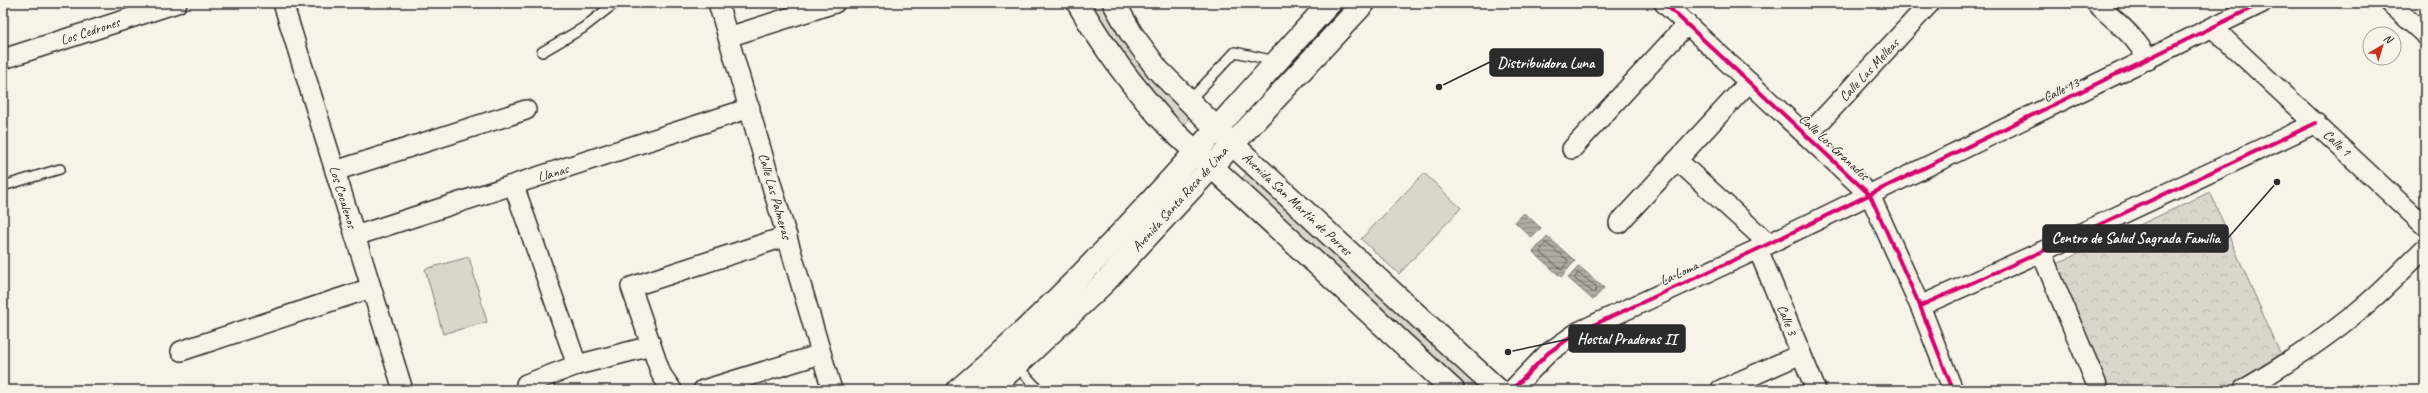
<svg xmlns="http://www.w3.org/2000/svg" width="2428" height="393" viewBox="0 0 2428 393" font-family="Caveat,sans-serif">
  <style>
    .grass { fill: #dad6cc; stroke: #82807c }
    .park { fill: url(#park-crowns); stroke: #82807c }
    .water { fill: url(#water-rules); stroke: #7a7874 }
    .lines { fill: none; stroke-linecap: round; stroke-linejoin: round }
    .shore { stroke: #605f5b; stroke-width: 1 }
    .lane-casing { stroke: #2b2b2b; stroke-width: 12 }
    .street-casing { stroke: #2b2b2b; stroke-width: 22 }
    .secondary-casing { stroke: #2b2b2b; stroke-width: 25 }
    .lane { stroke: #f7f3e8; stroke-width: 9 }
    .street { stroke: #f7f3e8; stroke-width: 19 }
    .secondary { stroke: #f7f3e8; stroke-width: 22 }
    .cycleway-casing { stroke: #f7f3e8; stroke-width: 6 }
    .cycleway { stroke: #d6006c; stroke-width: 4 }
    .labels { text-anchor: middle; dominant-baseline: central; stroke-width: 3; stroke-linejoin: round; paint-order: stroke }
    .street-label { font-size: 14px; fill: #2b2b2b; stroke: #f7f3e8 }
    .leader { fill: none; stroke: #2b2b2b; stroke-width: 1.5 }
    .callout-dot { fill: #2b2b2b; stroke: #f7f3e8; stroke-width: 1.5 }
    .callout { fill: #2b2b2b; stroke: #2b2b2b; stroke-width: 1.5 }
    .callout-label { font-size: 15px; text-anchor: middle; font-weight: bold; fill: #fff }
  </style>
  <defs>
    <pattern id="park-crowns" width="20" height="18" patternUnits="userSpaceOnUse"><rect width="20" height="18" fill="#dad6cc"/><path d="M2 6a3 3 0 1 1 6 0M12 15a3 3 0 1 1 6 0" fill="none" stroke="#bbb8af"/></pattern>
    <pattern id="water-rules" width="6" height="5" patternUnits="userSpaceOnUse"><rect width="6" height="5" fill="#afaca4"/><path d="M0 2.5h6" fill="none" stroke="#8f8c86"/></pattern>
  </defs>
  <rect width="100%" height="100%" fill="#f7f3e8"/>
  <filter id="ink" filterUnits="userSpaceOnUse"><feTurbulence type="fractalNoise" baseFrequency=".025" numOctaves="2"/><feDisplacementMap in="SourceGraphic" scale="8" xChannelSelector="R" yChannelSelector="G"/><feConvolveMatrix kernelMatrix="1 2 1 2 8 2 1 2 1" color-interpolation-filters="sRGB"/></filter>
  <g filter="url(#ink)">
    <g class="grass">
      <path d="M1084 3H1102C1126 46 1155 81 1189 117L1186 123 1178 130Z"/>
      <path d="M1347 3H1357L1248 120 1242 115Z"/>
      <path d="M1248 172 1484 390H1463L1237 184Z"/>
      <path d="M1424 173 1461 208 1399 274 1361 239Z"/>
      <path d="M469 257 487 322 443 334 425 269Z"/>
    </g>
    <path class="park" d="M2210 192 2282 358 2226 390H2107L2056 264Z"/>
    <g class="water">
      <path d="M1524 213 1541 228 1532 238 1515 222Z"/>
      <path d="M1547 236 1575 261 1561 277 1533 252Z"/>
      <path d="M1579 266 1604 288 1593 300 1568 278Z"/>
    </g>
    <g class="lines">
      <g class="shore">
        <path d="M1546 243 1568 260 1562 270 1540 252Z"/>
        <path d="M1578 273 1597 287 1594 293 1575 279Z"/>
      </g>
      <defs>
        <g id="lane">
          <path d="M542 52 583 28 615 3"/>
          <path d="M1189 101 1235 52 1275 61"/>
          <path d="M3 186 60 169"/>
          <path d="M1016 365 1039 390"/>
        </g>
        <g id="street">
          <path d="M283 3 403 390"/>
          <path d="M718 3 832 390"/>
          <path d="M1664 3 1870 195 1920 306 1953 390"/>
          <path d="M2096 3C2115 21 2136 36 2148 60"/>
          <path d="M2390 3 2425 35"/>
          <path d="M2213 28 2425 226"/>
          <path d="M728 37 835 3"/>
          <path d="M3 59 177 3"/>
          <path d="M1807 136 1930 3"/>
          <path d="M1572 149 1687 24"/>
          <path d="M1677 160 1769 244"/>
          <path d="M335 171 526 110"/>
          <path d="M514 186 577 365"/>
          <path d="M1619 223 1749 82"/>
          <path d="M355 236 750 108"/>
          <path d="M1758 249 1816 390"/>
          <path d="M2041 252 2099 390"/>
          <path d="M1920 306 2041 252 2316 123"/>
          <path d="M181 351 371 288"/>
          <path d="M526 384 577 365 651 346"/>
          <path d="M672 390 661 374 631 287 787 236"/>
          <path d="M703 390 821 354"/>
          <path d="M1512 390 1548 353 1578 332 1758 249 2262 3"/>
          <path d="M1720 390 1801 354"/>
          <path d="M2243 390C2285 365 2326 339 2363 307 2385 289 2405 267 2425 248"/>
        </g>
        <g id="secondary">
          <path d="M1078 3C1104 49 1135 90 1171 129L1453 390"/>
          <path d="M1114 3 1131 33 1158 70 1231 143 1498 390"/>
          <path d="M958 390C1095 274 1209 134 1330 3"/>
          <path d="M990 390 1104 283 1364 3"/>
        </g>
      </defs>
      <use href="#lane" class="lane-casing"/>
      <use href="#street" class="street-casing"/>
      <use href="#secondary" class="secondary-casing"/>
      <use href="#lane" class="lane"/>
      <use href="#street" class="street"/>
      <use href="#secondary" class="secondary"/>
      <defs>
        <g id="cycleway">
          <path d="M1664 3 1870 195 1920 306 1953 390"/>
          <path d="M1920 306 2041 252 2316 123"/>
          <path d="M1512 390 1548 353 1578 332 1758 249 2262 3"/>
        </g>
      </defs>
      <use href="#cycleway" class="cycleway-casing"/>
      <use href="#cycleway" class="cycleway"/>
    </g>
  </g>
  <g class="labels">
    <g class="street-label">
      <text transform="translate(90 31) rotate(-18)">Los Cedrones</text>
      <text transform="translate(1869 70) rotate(-47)">Calle Las Melleas</text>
      <text transform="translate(2061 90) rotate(-26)">Calle 13</text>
      <text transform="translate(2337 143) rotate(43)">Calle 1</text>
      <text transform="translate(1834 147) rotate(43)">Calle Los Granados</text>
      <text transform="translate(553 173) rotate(-18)">Llanas</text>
      <text transform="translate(775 196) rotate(74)">Calle Las Palmeras</text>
      <text transform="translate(343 197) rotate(73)">Los Cocalenos</text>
      <text transform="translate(1180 199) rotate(-48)">Avenida Santa Rosa de Lima</text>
      <text transform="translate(1297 204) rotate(43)">Avenida San Martín de Porres</text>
      <text transform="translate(1679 273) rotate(-25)">La Loma</text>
      <text transform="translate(1787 320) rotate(68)">Calle 3</text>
    </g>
  </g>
  <path class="leader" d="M1439 87L1490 62M2277 182L2228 238M1508 352L1569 339"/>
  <g class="callout-dot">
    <circle cx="1439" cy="87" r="4"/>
    <circle cx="2277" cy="182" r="4"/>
    <circle cx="1508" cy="352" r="4"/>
  </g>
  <g class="callout">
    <rect x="1490" y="49" width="113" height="27" rx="4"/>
    <rect x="2043" y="225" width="185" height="27" rx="4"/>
    <rect x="1569" y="325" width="116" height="27" rx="4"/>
  </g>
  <g class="callout-label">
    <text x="1546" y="68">Distribuidora Luna</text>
    <text x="2136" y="243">Centro de Salud Sagrada Familia</text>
    <text x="1627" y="344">Hostal Praderas II</text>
  </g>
  <rect width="2428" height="393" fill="none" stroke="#f7f3e8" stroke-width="16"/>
  <rect x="8" y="8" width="2412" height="377" fill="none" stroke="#2b2b2b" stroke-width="1.5" filter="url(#ink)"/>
  <g transform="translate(2382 46) rotate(38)"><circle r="19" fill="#f7f3e8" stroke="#a5a39c"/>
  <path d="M0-3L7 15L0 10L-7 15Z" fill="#c8321e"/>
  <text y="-6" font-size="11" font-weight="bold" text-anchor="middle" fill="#2b2b2b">N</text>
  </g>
</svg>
